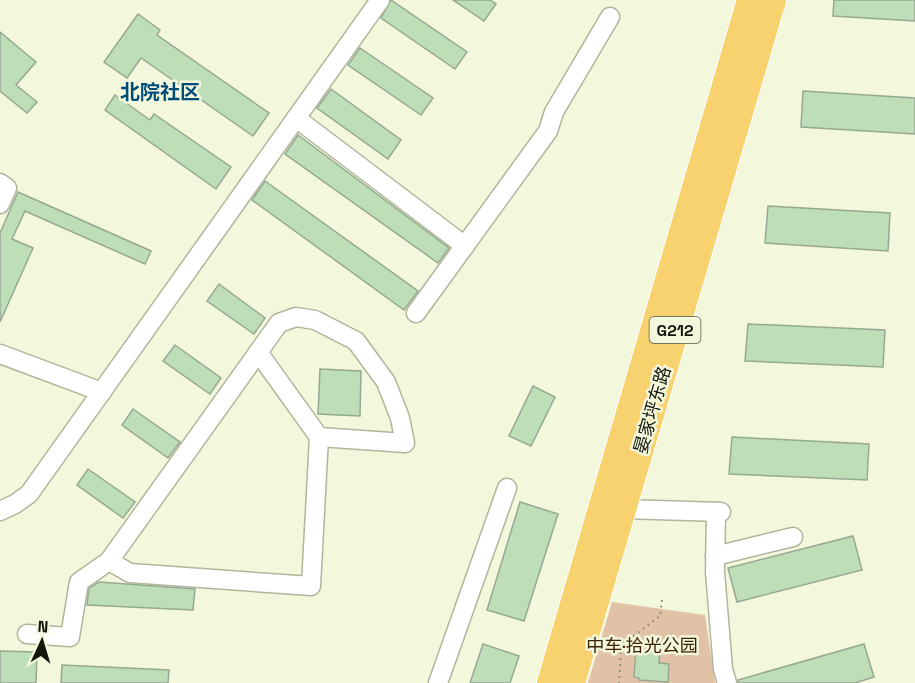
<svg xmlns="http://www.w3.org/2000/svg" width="915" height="683" viewBox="0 0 915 683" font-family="'Space Grotesk','Noto Sans SC',sans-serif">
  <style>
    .green { fill: #e2c2a6 }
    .building { fill: #bedeb8; stroke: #96a893; stroke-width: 1.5 }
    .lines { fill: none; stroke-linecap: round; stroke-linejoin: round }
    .minor-casing { stroke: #b1b59c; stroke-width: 21 }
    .highway-casing { stroke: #fff; stroke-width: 28 }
    .path { stroke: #7f8170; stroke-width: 2; stroke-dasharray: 1.5 4.5; stroke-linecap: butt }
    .minor { stroke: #fff; stroke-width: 18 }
    .highway { stroke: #f8d26f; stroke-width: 26 }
    .labels { text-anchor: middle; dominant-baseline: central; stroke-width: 5; stroke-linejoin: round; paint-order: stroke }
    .shield { fill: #f3f7dc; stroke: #57594a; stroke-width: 1.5 }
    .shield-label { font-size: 16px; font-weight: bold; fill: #14150c }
    .street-label { font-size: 18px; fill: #14150c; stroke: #f3f7dc }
    .park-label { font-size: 18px; fill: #3c2308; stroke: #f3f7dc }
    .neighbourhood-label { font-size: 20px; font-weight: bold; fill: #004c79; stroke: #f3f7dc }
  </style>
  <rect width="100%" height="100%" fill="#f3f7dc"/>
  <path class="green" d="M612 602 705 615 715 683H588Z"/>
  <g class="building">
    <path d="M391 0 467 52 455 69 381 18Z"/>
    <path d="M453 0H490L496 4 484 21Z"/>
    <path d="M834 0H915V21L833 16Z"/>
    <path d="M138 14 160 30 157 35 269 113 253 136 141 58 127 78 104 62Z"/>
    <path d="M0 32 36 62 16 85 37 102 27 113 0 91Z"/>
    <path d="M360 48 433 98 421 115 348 65Z"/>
    <path d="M331 89 401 140 388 159 317 108Z"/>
    <path d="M803 91 915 98V134L801 127Z"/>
    <path d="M115 95 150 120 154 114 231 167 216 189 105 110Z"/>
    <path d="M298 135 449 248 438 263 285 154Z"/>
    <path d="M265 181 418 291 404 310 252 200Z"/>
    <path d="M18 192 151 251 145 264 25 211 12 239 33 248 0 322V233Z"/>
    <path d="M768 206 890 213 888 251 765 243Z"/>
    <path d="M219 284 265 318 254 334 207 301Z"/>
    <path d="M748 324 885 330 883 367 745 361Z"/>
    <path d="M175 345 221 378 210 394 163 361Z"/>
    <path d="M320 369 361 371 360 416 318 414Z"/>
    <path d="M533 386 555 397 531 446 509 436Z"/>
    <path d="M133 409 180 442 168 458 122 425Z"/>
    <path d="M732 437 869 444 867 480 729 474Z"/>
    <path d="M88 469 135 502 123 518 77 485Z"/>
    <path d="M520 502 558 514 524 621 487 610Z"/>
    <path d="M853 536 862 570 737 602 728 568Z"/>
    <path d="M99 582 195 589 193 610 87 605 89 588Z"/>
    <path d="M483 644 519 656 510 683H470Z"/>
    <path d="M864 644 874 677 855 683H738V680Z"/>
    <path d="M636 649 660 651 659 663 669 664 668 682 639 680V678L634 677Z"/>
    <path d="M0 651 37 652 36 683H0Z"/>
    <path d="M62 665 169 670 168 683H61Z"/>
  </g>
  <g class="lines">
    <defs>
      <g id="minor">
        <path d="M296 118 465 246"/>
        <path d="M0 183 7 188 0 204"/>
        <path d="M416 313 548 131 554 112 610 17"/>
        <path d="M0 354 102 392"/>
        <path d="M623 509 721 512"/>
        <path d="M0 511 15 504 29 494 380 0"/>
        <path d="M716 512 715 572 723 669 727 683"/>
        <path d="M715 556 793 537"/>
        <path d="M109 561 130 573 311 586 319 437 258 352"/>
        <path d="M27 634 70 637 79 582 109 561 279 323 296 317 315 320 356 341 386 382 400 418 405 443 319 437"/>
        <path d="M438 683 507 488"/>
      </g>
      <g id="highway">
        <path d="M550 683 750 0"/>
        <path d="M572 683 773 0"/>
      </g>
    </defs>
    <use href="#minor" class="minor-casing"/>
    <use href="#highway" class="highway-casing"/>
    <g class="path">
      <path d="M604 639 617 643 621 650 619 683"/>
      <path d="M619 647 660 616 662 600"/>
    </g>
    <use href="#minor" class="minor"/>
    <use href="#highway" class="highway"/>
  </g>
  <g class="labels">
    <rect class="shield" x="649.5" y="317" width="51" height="26" rx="4.5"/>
    <g class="shield-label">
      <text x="675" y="330">G212</text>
    </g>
    <g class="street-label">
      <text transform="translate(652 410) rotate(-74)">晏家坪东路</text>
    </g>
    <g class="park-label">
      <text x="642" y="645">中车·拾光公园</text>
    </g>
    <g class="neighbourhood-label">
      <text x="160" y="92">北院社区</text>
    </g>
  </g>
  <g transform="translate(42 641) rotate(4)" stroke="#f3f7dc" stroke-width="4.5" paint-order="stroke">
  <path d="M0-4.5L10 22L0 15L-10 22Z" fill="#14150c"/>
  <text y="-9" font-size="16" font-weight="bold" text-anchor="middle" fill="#14150c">N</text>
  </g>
</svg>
